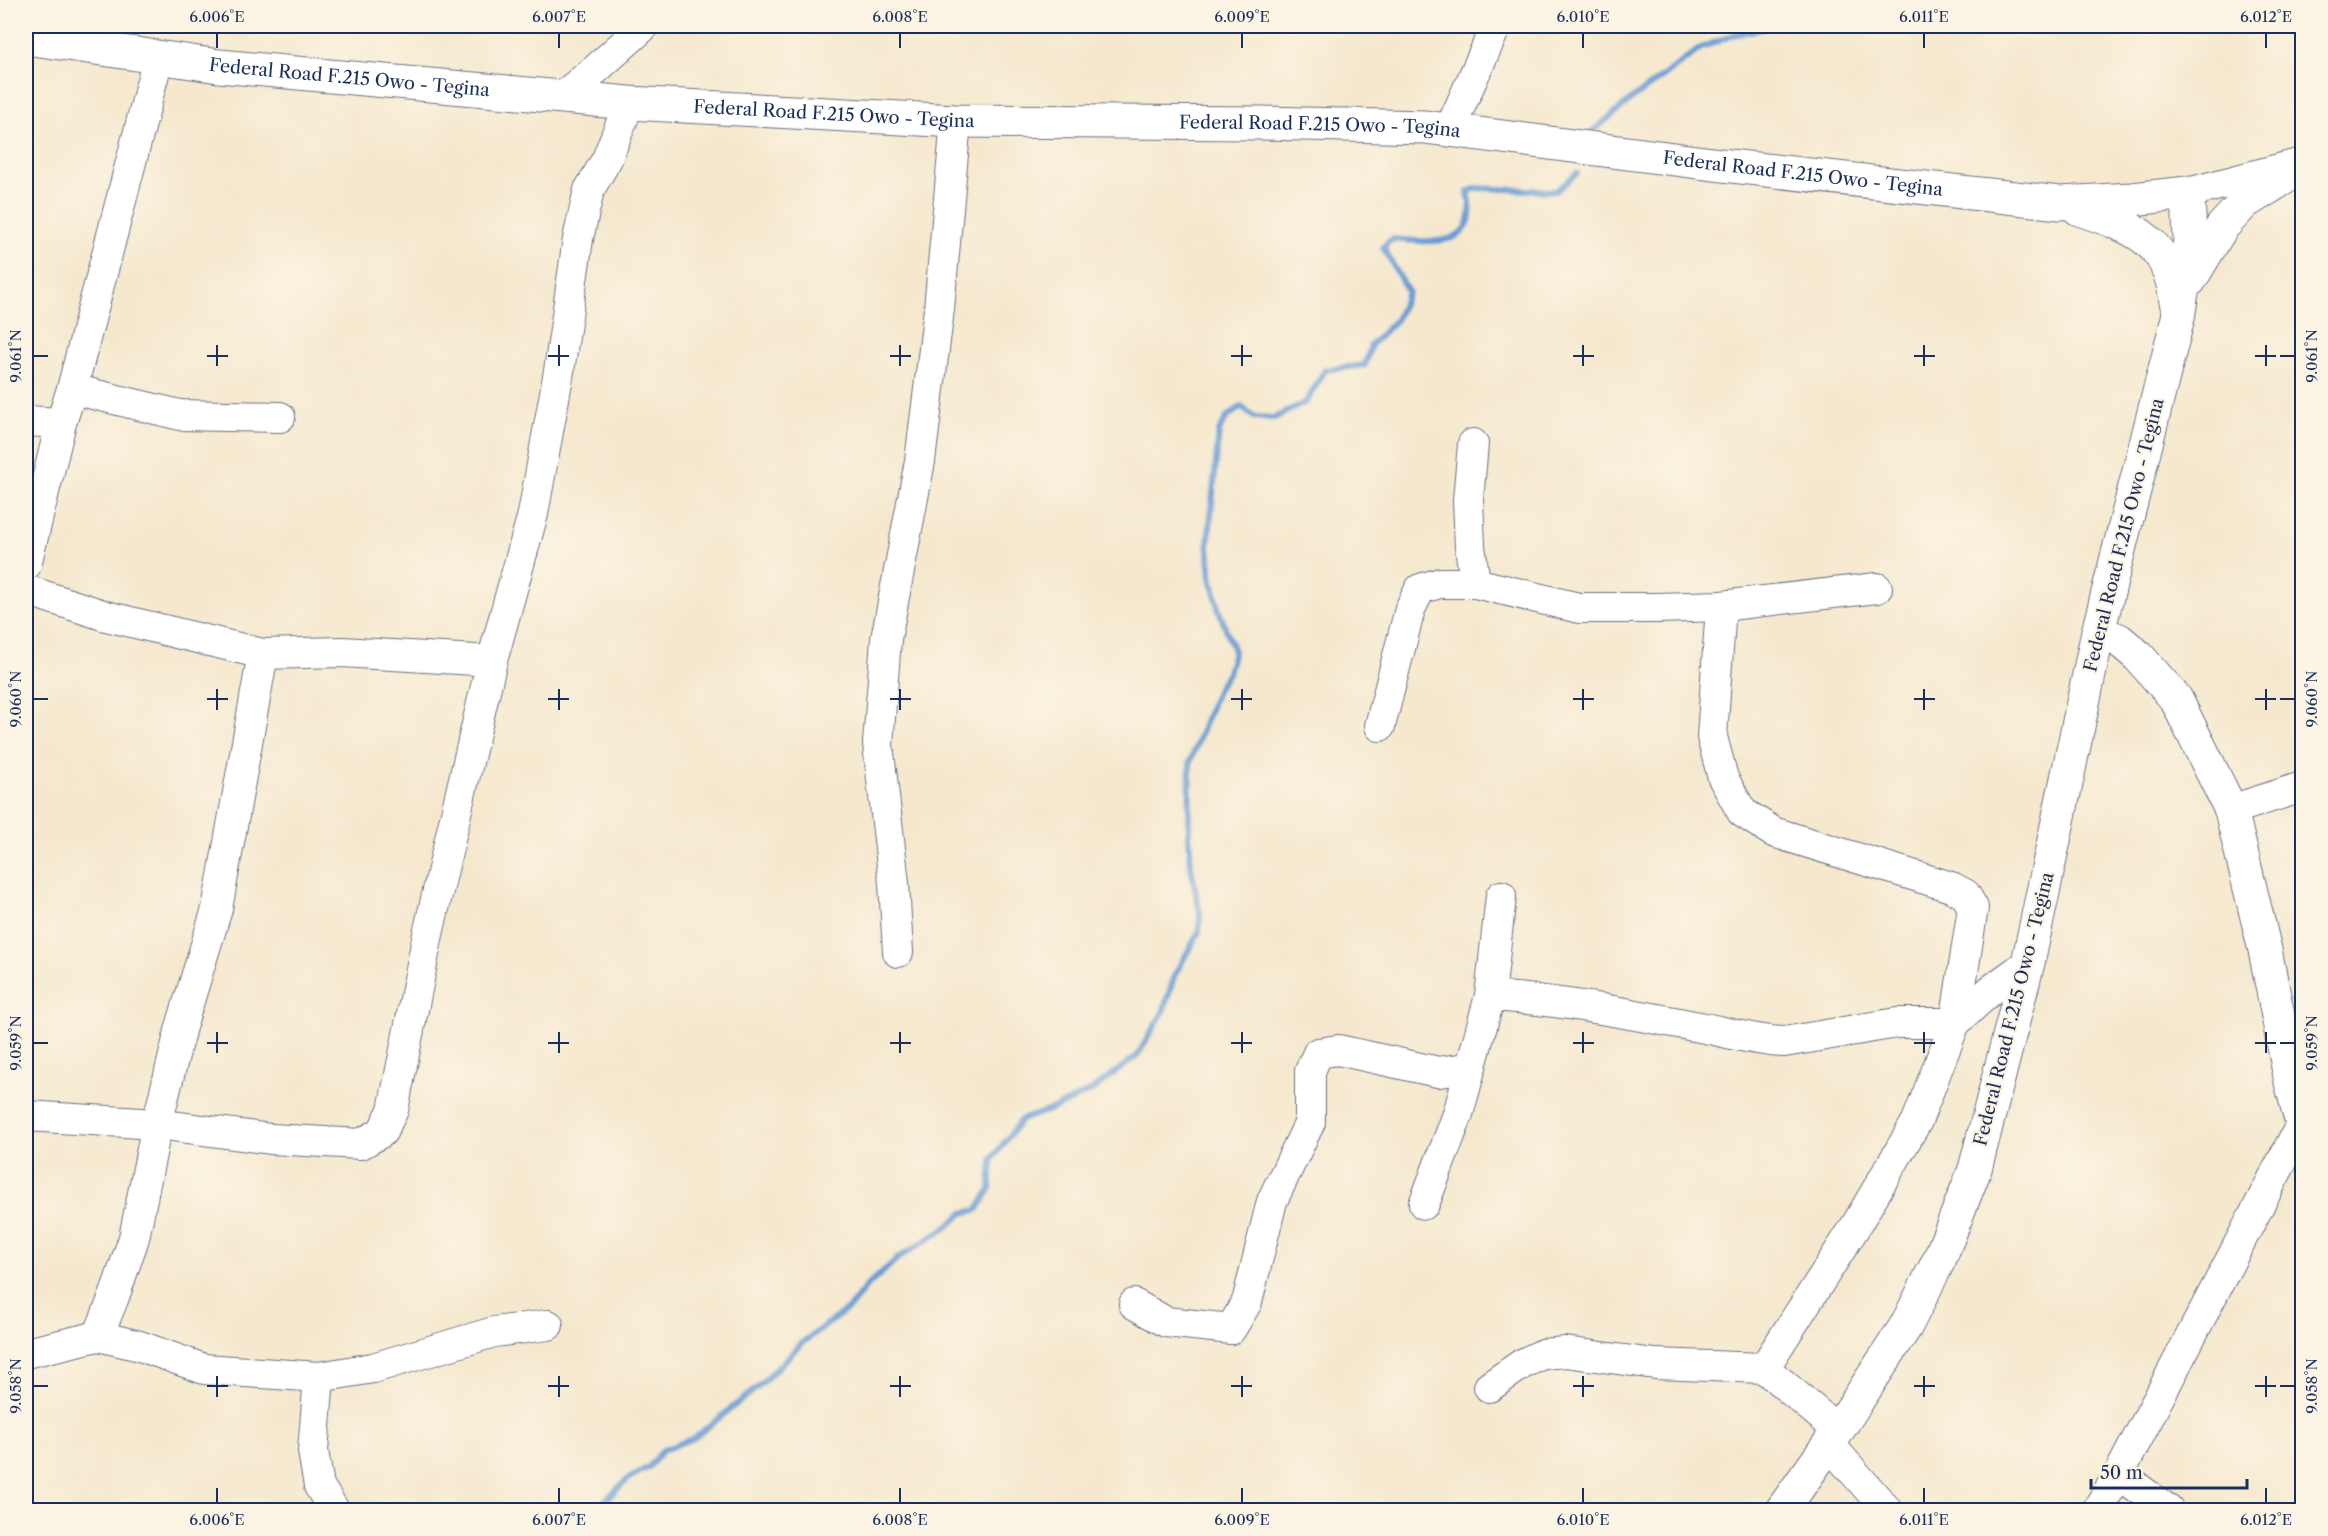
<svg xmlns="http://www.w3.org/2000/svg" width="2328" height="1536" viewBox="0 0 2328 1536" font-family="'Libre Caslon Text',serif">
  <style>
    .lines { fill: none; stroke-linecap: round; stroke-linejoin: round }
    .stream { stroke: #699cd4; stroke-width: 6 }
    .minor-casing { stroke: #677085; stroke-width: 32 }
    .major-casing { stroke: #677085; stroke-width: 35 }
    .minor { stroke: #fff; stroke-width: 30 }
    .major { stroke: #fff; stroke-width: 33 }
    .ticks { fill: none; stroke: #1b2f5e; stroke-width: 2 }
    .labels { text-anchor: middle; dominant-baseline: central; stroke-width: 4.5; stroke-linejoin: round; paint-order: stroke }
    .street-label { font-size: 18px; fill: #1b2f5e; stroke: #fcf5e5 }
    .neatline { fill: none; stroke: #1b2f5e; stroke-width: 2 }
    .ticks-label { font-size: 15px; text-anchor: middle; fill: #1b2f5e }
  </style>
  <rect width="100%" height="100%" fill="#fcf5e5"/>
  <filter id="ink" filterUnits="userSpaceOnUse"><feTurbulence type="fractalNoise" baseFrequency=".0167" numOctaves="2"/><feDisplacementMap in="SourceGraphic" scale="12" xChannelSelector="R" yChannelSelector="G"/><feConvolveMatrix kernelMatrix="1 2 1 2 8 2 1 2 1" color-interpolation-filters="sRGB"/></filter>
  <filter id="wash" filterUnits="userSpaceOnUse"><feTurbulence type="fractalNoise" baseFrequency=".008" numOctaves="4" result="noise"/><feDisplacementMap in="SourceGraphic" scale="24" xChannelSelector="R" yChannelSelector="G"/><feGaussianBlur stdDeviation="1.35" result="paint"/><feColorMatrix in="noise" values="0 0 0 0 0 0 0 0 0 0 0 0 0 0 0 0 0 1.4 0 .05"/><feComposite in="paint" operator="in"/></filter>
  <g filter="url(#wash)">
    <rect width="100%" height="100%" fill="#f5e8ce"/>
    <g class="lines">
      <g class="stream">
        <path d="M1589 134 1636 96 1701 48 1733 35 1772 26"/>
        <path d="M595 1510 630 1477 649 1467 663 1450 694 1438 757 1388 803 1342 849 1308 866 1287 897 1259 947 1227 963 1213 977 1210 990 1190 992 1159 1021 1120 1058 1107 1092 1090 1137 1056 1163 1012 1175 974 1199 932 1200 913 1191 867 1189 833 1190 762 1218 688 1228 673 1234 651 1219 611 1211 577 1208 546 1219 431 1227 417 1241 407 1254 417 1274 418 1306 402 1325 370 1365 365 1371 345 1396 320 1408 292 1383 247 1392 239C1431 242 1482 251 1468 192L1476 188 1556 191 1577 173"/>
      </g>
    </g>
  </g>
  <g filter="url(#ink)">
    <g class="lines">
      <defs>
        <g id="minor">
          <path d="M560 98 595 70 644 26"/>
          <path d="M1450 129 1496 26"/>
          <path d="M2188 193 2298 164"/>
          <path d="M72 389 180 415 280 417"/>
          <path d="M26 421 61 423"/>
          <path d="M1473 444 1468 500 1470 546 1475 583"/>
          <path d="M26 565 61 423 72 389 158 58"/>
          <path d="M26 590 106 616 263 654 342 652 492 661"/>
          <path d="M1721 606 1712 737 1723 778 1742 812 1773 832 1951 887 1965 894 1973 908 1955 1023 1917 1121 1855 1227 1764 1368 1838 1430"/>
          <path d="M1380 726 1410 609 1420 589 1440 583H1475L1579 608H1656L1721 606 1877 588"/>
          <path d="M2231 810 2302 787"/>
          <path d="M898 952 894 883 878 744 886 639 920 461 939 309 956 121"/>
          <path d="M1490 996C1558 1000 1627 1013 1694 1026 1724 1031 1753 1041 1784 1042L1897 1023H1955L1991 990 2028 963"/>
          <path d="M26 1116 157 1124 271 1139 361 1144 382 1132 393 1110 428 934 460 796 492 661 533 514 559 371 578 239 589 190 607 159 629 103"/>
          <path d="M1424 1204 1458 1114 1490 996 1501 896"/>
          <path d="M1134 1304 1166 1322 1231 1329 1247 1302 1272 1201 1310 1122V1071L1318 1053 1338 1050 1438 1072 1470 1068"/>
          <path d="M98 1336 114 1297 134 1238 157 1124 181 1027 217 909 263 654"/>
          <path d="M26 1353 98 1336 140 1346 204 1369 319 1377 373 1368 494 1332 548 1325"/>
          <path d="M319 1377 313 1451 319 1486 334 1510"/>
          <path d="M1489 1387 1522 1364 1543 1354 1565 1352 1655 1364 1764 1368"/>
          <path d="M1829 1444 1887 1510"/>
          <path d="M2119 1474 2302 1123"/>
          <path d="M2097 1510 2119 1474 2168 1510"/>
        </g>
        <g id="major">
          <path id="s1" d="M26 38 219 66 629 103 956 121 1262 123 1425 127 1713 164 2060 203 2132 199 2188 193 2190 240 2178 318 2098 632 2028 963 1975 1169 1940 1258 1906 1326 1829 1444 1782 1510"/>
          <path d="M2079 209C2133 227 2169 239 2176 302"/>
          <path d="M2190 280 2222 227 2244 203 2302 167"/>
          <path d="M2098 632 2119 640 2138 656 2176 699 2231 810 2265 950 2291 1082 2302 1124"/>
        </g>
      </defs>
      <use href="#minor" class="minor-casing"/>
      <use href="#major" class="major-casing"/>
      <use href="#minor" class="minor"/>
      <use href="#major" class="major"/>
    </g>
  </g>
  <path class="ticks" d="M217 33V48M559 33V48M900 33V48M1242 33V48M1583 33V48M1924 33V48M2266 33V48M217 345V366M559 345V366M900 345V366M1242 345V366M1583 345V366M1924 345V366M2266 345V366M33 356H48M207 356H228M548 356H569M890 356H911M1231 356H1252M1573 356H1594M1914 356H1935M2255 356H2276M2280 356H2295M217 689V710M559 689V710M900 689V710M1242 689V710M1583 689V710M1924 689V710M2266 689V710M33 699H48M207 699H228M548 699H569M890 699H911M1231 699H1252M1573 699H1594M1914 699H1935M2255 699H2276M2280 699H2295M217 1032V1053M559 1032V1053M900 1032V1053M1242 1032V1053M1583 1032V1053M1924 1032V1053M2266 1032V1053M33 1043H48M207 1043H228M548 1043H569M890 1043H911M1231 1043H1252M1573 1043H1594M1914 1043H1935M2255 1043H2276M2280 1043H2295M217 1376V1397M559 1376V1397M900 1376V1397M1242 1376V1397M1583 1376V1397M1924 1376V1397M2266 1376V1397M33 1386H48M207 1386H228M548 1386H569M890 1386H911M1231 1386H1252M1573 1386H1594M1914 1386H1935M2255 1386H2276M2280 1386H2295M217 1488V1503M559 1488V1503M900 1488V1503M1242 1488V1503M1583 1488V1503M1924 1488V1503M2266 1488V1503"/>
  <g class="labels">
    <g class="street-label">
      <text stroke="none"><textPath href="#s1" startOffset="326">Federal Road F.215 Owo - Tegina</textPath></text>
      <text stroke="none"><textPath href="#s1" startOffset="812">Federal Road F.215 Owo - Tegina</textPath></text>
      <text stroke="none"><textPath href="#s1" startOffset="1298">Federal Road F.215 Owo - Tegina</textPath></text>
      <text stroke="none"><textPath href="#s1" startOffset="1784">Federal Road F.215 Owo - Tegina</textPath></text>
      <text transform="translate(2124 535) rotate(-76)">Federal Road F.215 Owo - Tegina</text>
      <text transform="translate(2014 1009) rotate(-76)">Federal Road F.215 Owo - Tegina</text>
    </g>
  </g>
  <rect width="2328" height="1536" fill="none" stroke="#fcf5e5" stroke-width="66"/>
  <path d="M2091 1479v9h156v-9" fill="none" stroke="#1b2f5e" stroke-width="3"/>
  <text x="2100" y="1479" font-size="18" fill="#1b2f5e" stroke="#fcf5e5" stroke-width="4.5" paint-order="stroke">50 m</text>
  <rect x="33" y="33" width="2262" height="1470" class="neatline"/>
  <g class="ticks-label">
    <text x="217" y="22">6.006°E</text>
    <text x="559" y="22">6.007°E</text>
    <text x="900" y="22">6.008°E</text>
    <text x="1242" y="22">6.009°E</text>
    <text x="1583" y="22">6.010°E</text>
    <text x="1924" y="22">6.011°E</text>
    <text x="2266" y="22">6.012°E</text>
    <text transform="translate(16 356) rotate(-90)" y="5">9.061°N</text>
    <text transform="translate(2312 356) rotate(-90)" y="5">9.061°N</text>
    <text transform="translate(16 699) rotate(-90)" y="5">9.060°N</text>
    <text transform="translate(2312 699) rotate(-90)" y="5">9.060°N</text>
    <text transform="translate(16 1043) rotate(-90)" y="5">9.059°N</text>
    <text transform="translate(2312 1043) rotate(-90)" y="5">9.059°N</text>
    <text transform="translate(16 1386) rotate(-90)" y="5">9.058°N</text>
    <text transform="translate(2312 1386) rotate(-90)" y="5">9.058°N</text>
    <text x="217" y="1525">6.006°E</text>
    <text x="559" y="1525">6.007°E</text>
    <text x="900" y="1525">6.008°E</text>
    <text x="1242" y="1525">6.009°E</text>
    <text x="1583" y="1525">6.010°E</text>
    <text x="1924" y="1525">6.011°E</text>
    <text x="2266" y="1525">6.012°E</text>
  </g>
</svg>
